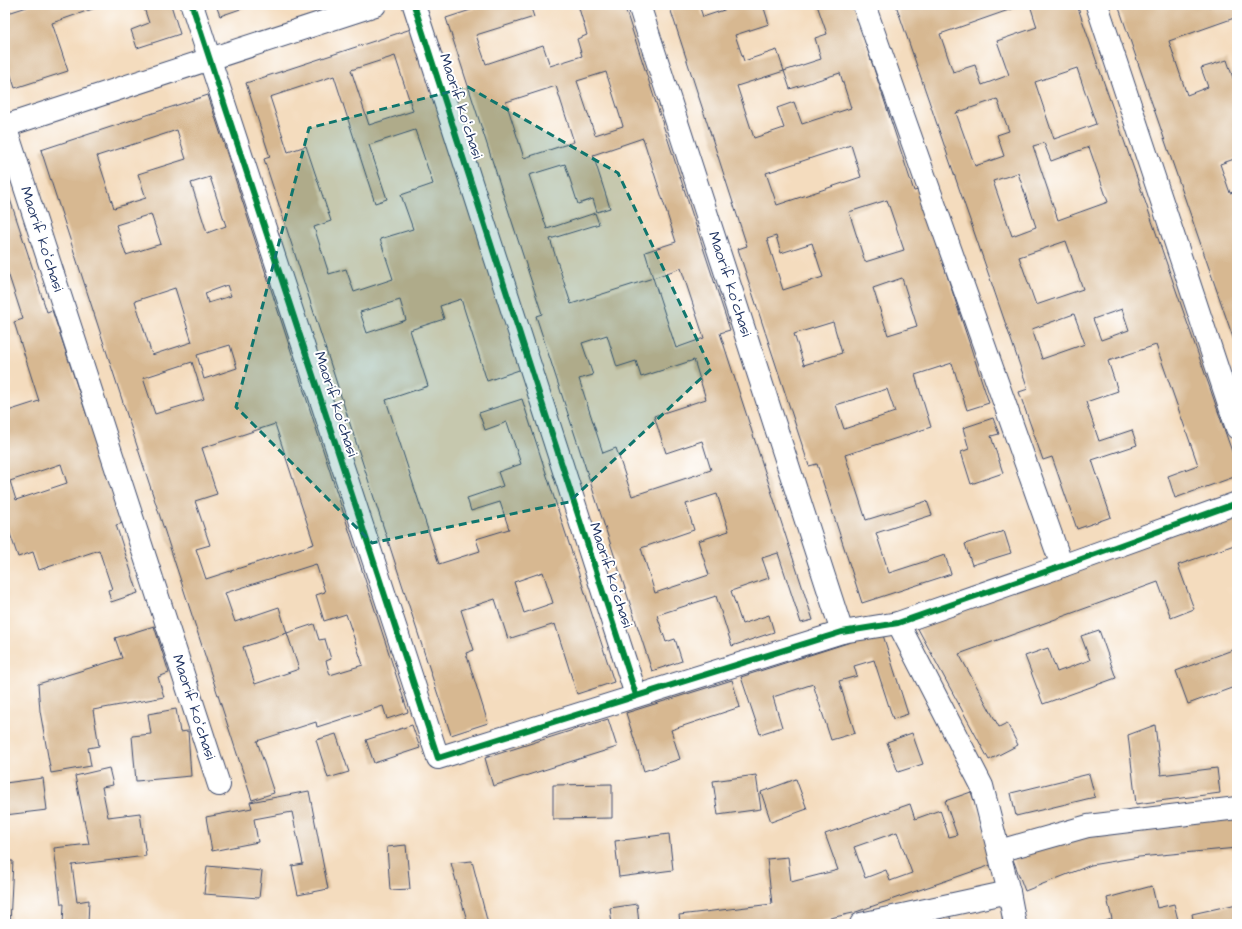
<svg xmlns="http://www.w3.org/2000/svg" width="1242" height="929" viewBox="0 0 1242 929" font-family="'Architects Daughter',sans-serif">
  <style>
    .building { fill: #d7b891; fill-rule: evenodd }
    .lines { fill: none; stroke-linecap: round; stroke-linejoin: round }
    .street-casing { stroke: #3c496c; stroke-width: 24 }
    .street { stroke: #fff; stroke-width: 22 }
    .cycleway-casing { stroke: #fff; stroke-width: 8 }
    .cycleway { stroke: #00873e; stroke-width: 6 }
    .marked { fill: #0f766e; fill-opacity: 0.2; stroke: #0f766e; stroke-width: 3; stroke-dasharray: 8 5; stroke-linejoin: round }
    .labels { text-anchor: middle; dominant-baseline: central; stroke-width: 4; stroke-linejoin: round; paint-order: stroke }
    .street-label { font-size: 15px; fill: #1b2f5e; stroke: #fff }
  </style>
  <rect width="100%" height="100%" fill="#fff"/>
  <filter id="ink" filterUnits="userSpaceOnUse"><feTurbulence type="fractalNoise" baseFrequency=".025" numOctaves="2"/><feDisplacementMap in="SourceGraphic" scale="8" xChannelSelector="R" yChannelSelector="G"/><feConvolveMatrix kernelMatrix="1 2 1 2 8 2 1 2 1" color-interpolation-filters="sRGB"/></filter>
  <filter id="wash" filterUnits="userSpaceOnUse"><feTurbulence type="fractalNoise" baseFrequency=".012" numOctaves="4" result="noise"/><feDisplacementMap in="SourceGraphic" scale="16" xChannelSelector="R" yChannelSelector="G"/><feGaussianBlur stdDeviation="0.9" result="paint"/><feColorMatrix in="noise" values="0 0 0 0 0 0 0 0 0 0 0 0 0 0 0 0 0 1.4 0 .05"/><feComposite in="paint" operator="in"/></filter>
  <g filter="url(#wash)">
    <rect width="100%" height="100%" fill="#f4dcbe"/>
    <g id="blocks">
      <g class="building">
        <path d="M26 5H104L52 23 68 71 15 88 5 57V14L27 7Z"/>
        <path d="M143 5H171L180 34 137 48 131 30 149 23Z"/>
        <path d="M216 5H252L220 16Z"/>
        <path d="M486 5H530L534 17 476 35 486 64 543 45 550 66 582 56 577 39 587 35 578 5H624L730 330 720 333 813 620 801 623 778 553 762 558 769 578 731 591 742 624 769 615 774 632 732 646 716 596 657 615 666 642 675 639 682 661 652 671 536 316 542 314 446 18ZM606 72 623 126 595 135 577 81ZM556 86 574 142 524 158 506 102ZM643 138 676 242 645 252 653 278 681 268 704 338 676 348 653 278 571 304 550 239 599 224 595 213 547 229 529 175 565 164 578 204 593 199 597 212 610 208 593 155ZM607 335 617 367 636 361 641 377 694 360 706 399 654 416 666 453 702 441 711 470 632 496 616 448 603 453 579 379 593 375 582 343ZM717 494 729 531 698 541 709 575 655 593 641 548 694 530 686 504Z"/>
        <path d="M669 5H699L703 17 739 5H763L769 24 735 35 744 61 777 50 784 71 821 59 815 38 827 34 817 5H853L914 191 919 190 989 403 967 410 952 363 915 375 931 427 845 455 866 520 927 501 932 515 876 533 889 573 945 555 951 574 862 603 817 464 809 466 738 249 747 246ZM784 71 790 89 840 73 851 108 802 124 794 102 777 108 784 128 754 138 737 86ZM851 145 861 177 777 205 766 173ZM887 200 904 250 865 262 849 212ZM776 236 781 253 812 243 823 277 783 290 767 239ZM902 278 917 326 888 335 873 288ZM833 322 842 353 804 365 794 334ZM887 389 895 412 844 429 836 405Z"/>
        <path d="M896 5H1023L940 34 953 72 975 65 982 85 1009 75 997 41 1037 27 1030 5H1077L1237 466V476L1175 498 1168 476 1198 465 1156 345 1108 361 1118 391 1086 402 1099 441 1132 430 1137 445 1092 460 1111 517 1077 529 1052 457 1043 460 1019 392 1028 389ZM1077 68 1096 124 1054 139 1035 82ZM997 99 1009 131 997 135 1004 156 975 166 956 113ZM1044 143 1051 161 1089 147 1108 202 1058 220 1033 146ZM1018 173 1036 227 1012 236 993 181ZM1066 241 1083 289 1036 305 1019 257ZM1122 309 1129 330 1101 340 1093 319ZM1074 314 1085 344 1042 359 1032 329Z"/>
        <path d="M1118 5H1208L1209 7 1215 5H1237V17L1169 41 1187 95 1208 87 1201 68 1227 60 1237 90V158L1220 164 1230 193 1237 191V349Z"/>
        <path d="M411 29 522 369 487 381 461 299 440 306 444 319 410 330 428 386 386 400 439 564 480 551 476 539 509 529 500 502 471 511 467 498 503 486 498 472 521 464 507 422 485 430 479 413 522 399 614 682 577 694 555 624 508 639 495 599 461 610 474 650 466 653 488 723 451 735 264 159 270 157 246 83ZM395 56 413 111 369 125 351 70ZM334 76 375 203 387 199 369 145 415 130 433 184 401 195 413 229 380 239 393 279 354 292 346 269 329 274 314 227 331 221 306 146 288 152 270 97ZM400 300 406 320 367 333 360 312ZM543 572 553 603 524 613 514 582Z"/>
        <path d="M208 95 408 712 387 719 383 706 317 727 316 722 257 741 274 793 252 800 41 150ZM177 130 186 159 138 174 146 198 114 208 97 156ZM210 177 226 226 207 233 191 183ZM151 214 161 244 126 255 116 225ZM227 285 231 296 208 303 205 293ZM175 288 192 342 152 355 135 301ZM230 345 237 368 204 379 197 355ZM192 362 204 399 155 414 143 378ZM275 424 314 544 206 579 196 549 210 545 195 501 217 494 202 448ZM316 564 325 592 316 595 324 621 346 614 363 665 330 675 326 661 331 659 325 639 319 640 314 624 287 633 299 669 255 684 243 647 287 633 279 607 235 622 225 593Z"/>
        <path d="M5 184 47 312 52 310 87 416 92 414 127 522 116 525 138 593 111 602 108 590 112 589 99 550 39 570 33 552 18 557 5 519V412L39 401 14 322 23 319 8 273 5 274ZM61 464 67 483 16 500 10 481Z"/>
        <path d="M993 418 999 434 991 436 1003 473 971 484 961 452 969 449 963 428Z"/>
        <path d="M1237 510V544L1178 565 1194 609 1171 618 1158 582 959 654 999 727 1007 723 1018 745 989 760 916 625Z"/>
        <path d="M1004 531 1011 553 972 565 965 544Z"/>
        <path d="M154 626 169 673 158 677 164 697 93 710 99 746 88 748 91 766 51 773 40 711 38 684 122 658 115 638Z"/>
        <path d="M1099 630 1116 678 1043 704 1025 656 1048 648 1057 672 1090 660 1081 636Z"/>
        <path d="M882 632 908 714 893 719 874 660 854 666 857 676 839 681 855 733 831 740 813 684 773 697 782 727 760 734 741 677Z"/>
        <path d="M1235 649 1237 653V686L1188 704 1176 671Z"/>
        <path d="M732 680 740 707 671 730 680 759 644 771 626 713Z"/>
        <path d="M176 709 180 732 188 731 191 776 136 781 132 736 151 734 148 714Z"/>
        <path d="M608 719 617 747 493 786 485 758Z"/>
        <path d="M412 725 420 748 374 763 366 740Z"/>
        <path d="M1155 725 1161 775 1217 768 1220 793 1136 804 1128 735Z"/>
        <path d="M912 733 923 764 898 772 887 742Z"/>
        <path d="M336 734 349 772 328 778 316 740Z"/>
        <path d="M109 768 113 785 102 787 108 817 140 813 146 856 72 865 77 902 89 900 88 924H63L64 904H61L54 848 89 844 75 776Z"/>
        <path d="M1089 774 1095 797 1016 816 1011 793Z"/>
        <path d="M756 775 761 809 718 815 713 781Z"/>
        <path d="M43 778 47 810 5 815V783Z"/>
        <path d="M796 779 807 809 771 822 761 792Z"/>
        <path d="M612 784V818L553 819V785Z"/>
        <path d="M309 791 328 889 298 895 292 866 303 864 292 812 254 819 258 842 212 851 206 817 252 808 250 802Z"/>
        <path d="M971 792 997 863 853 913 803 924H671L680 922 679 915 772 904 767 859 788 857 791 882 838 870 825 834 910 804 915 819 940 810 949 837 957 835 945 801ZM897 832 912 873 890 881 886 870 865 878 854 847Z"/>
        <path d="M1237 813V848L1139 857 1091 865 1025 891 1012 857 1088 829Z"/>
        <path d="M669 834 673 870 619 877 615 841Z"/>
        <path d="M406 845 410 889 390 890 387 847Z"/>
        <path d="M5 861H13L10 924H5Z"/>
        <path d="M472 861 488 924H468L451 863Z"/>
        <path d="M207 866 262 871 259 898 204 894Z"/>
        <path d="M1152 886 1157 908 1174 904 1179 924H1096L1112 919 1107 898Z"/>
        <path d="M637 904 639 924H612L610 908Z"/>
        <path d="M1237 904V924H1194L1192 914Z"/>
        <path d="M949 914 952 924H921Z"/>
        <path d="M208 922 221 923V924H207Z"/>
      </g>
    </g>
  </g>
  <g filter="url(#ink)">
    <use href="#blocks" fill-opacity="0" stroke="#3c496c" stroke-width="1"/>
    <g class="lines">
      <defs>
        <g id="street">
          <path d="M192 5 438 758 842 632 898 623 1062 566 1237 503"/>
          <path d="M414 5 636 695"/>
          <path d="M639 5 842 632"/>
          <path d="M864 5 1062 566"/>
          <path d="M1097 5 1237 428"/>
          <path d="M5 126 219 785"/>
          <path d="M5 126 375 5"/>
          <path d="M898 623 982 786 1009 892 1015 924"/>
          <path d="M999 851 1088 826 1237 808"/>
          <path d="M861 924 1009 892"/>
        </g>
      </defs>
      <use href="#street" class="street-casing"/>
      <use href="#street" class="street"/>
      <defs>
        <g id="cycleway">
          <path d="M192 5 438 758 842 632 898 623 1062 566 1237 503"/>
          <path d="M414 5 636 695"/>
        </g>
      </defs>
      <use href="#cycleway" class="cycleway-casing"/>
      <use href="#cycleway" class="cycleway"/>
    </g>
  </g>
  <path class="marked" d="M468 87 618 173 711 369 569 502 372 543 236 407 309 128Z"/>
  <g class="labels">
    <g class="street-label">
      <text transform="translate(461 106) rotate(72)">Maorif koʻchasi</text>
      <text transform="translate(42 239) rotate(72)">Maorif koʻchasi</text>
      <text transform="translate(730 284) rotate(72)">Maorif koʻchasi</text>
      <text transform="translate(336 404) rotate(72)">Maorif koʻchasi</text>
      <text transform="translate(611 575) rotate(72)">Maorif koʻchasi</text>
      <text transform="translate(194 707) rotate(72)">Maorif koʻchasi</text>
    </g>
  </g>
  <rect width="1242" height="929" fill="none" stroke="#fff" stroke-width="20"/>
</svg>
